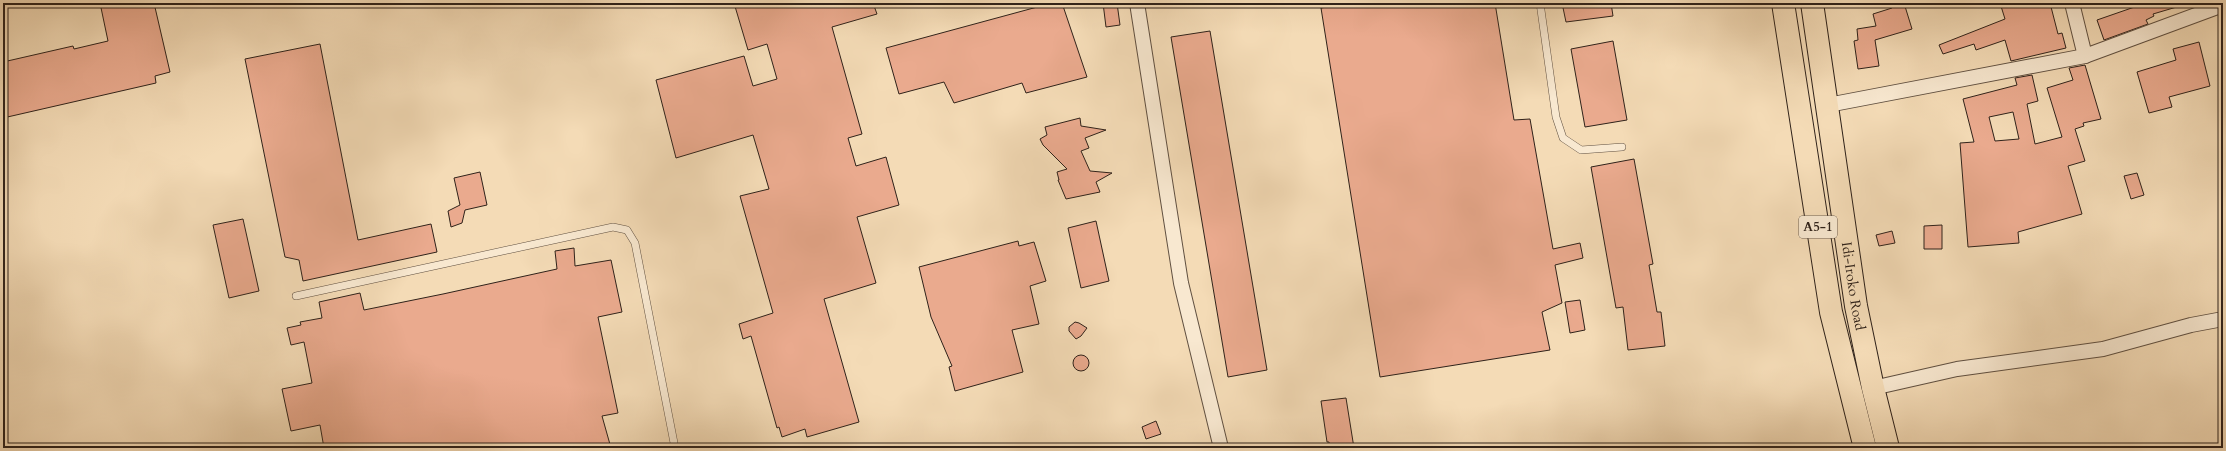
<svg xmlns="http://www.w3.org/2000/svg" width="2226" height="451" viewBox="0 0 2226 451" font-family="Cardo,serif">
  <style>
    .building { fill: #eaaa8e; stroke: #2f221a; fill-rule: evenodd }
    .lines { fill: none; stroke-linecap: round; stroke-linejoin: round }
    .lane-casing { stroke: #605041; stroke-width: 8 }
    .street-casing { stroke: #605041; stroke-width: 16 }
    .highway-casing { stroke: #2f221a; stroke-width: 24 }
    .lane { stroke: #f8e8d0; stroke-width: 7 }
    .street { stroke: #f8e8d0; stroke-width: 14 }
    .highway { stroke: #f4dbb6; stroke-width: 22 }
    .labels { text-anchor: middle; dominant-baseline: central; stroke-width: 3; stroke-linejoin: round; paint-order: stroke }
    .shield { fill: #f8e8d0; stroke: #6b5d51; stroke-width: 1 }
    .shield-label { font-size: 13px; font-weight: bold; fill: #2f221a }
    .street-label { font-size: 14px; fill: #2f221a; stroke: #f8e8d0 }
  </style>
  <rect width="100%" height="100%" fill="#f4dbb6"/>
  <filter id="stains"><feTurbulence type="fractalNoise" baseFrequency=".005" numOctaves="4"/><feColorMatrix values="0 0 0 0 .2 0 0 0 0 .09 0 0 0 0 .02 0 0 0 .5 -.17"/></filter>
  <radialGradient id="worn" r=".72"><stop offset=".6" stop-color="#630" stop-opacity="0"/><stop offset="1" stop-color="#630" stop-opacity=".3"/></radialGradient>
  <g class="building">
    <path d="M100 3H154L170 72 155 76 156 83 3 118V62L73 46 74 49 108 41Z"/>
    <path d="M734 3H873L877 14 832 27 862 134 848 138 856 166 886 157 899 205 857 217 876 283 824 299 859 422 807 437 805 429 782 437 779 427 777 428 751 336 743 339 739 324 773 313 740 196 769 189 753 135 676 158 656 80 744 56 753 86 777 79 767 44 748 50Z"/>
    <path d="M1052 3H1062L1087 77 1026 93 1022 83 954 103 944 82 899 94 886 48Z"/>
    <path d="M1103 3H1117L1120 25 1106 27Z"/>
    <path d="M1351 3H1495L1514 120 1530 119 1553 249 1580 243 1583 258 1555 265 1562 303 1542 312 1550 350 1380 377 1321 8Z"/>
    <path d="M1562 3H1611L1613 16 1566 22Z"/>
    <path d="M1890 3H1904L1912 29 1875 40 1879 66 1858 69 1854 41 1858 40 1857 29 1876 26 1873 14 1892 8Z"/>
    <path d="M2000 3H2050L2058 34 2062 33 2066 48 2011 61 2005 40 1976 50 1974 44 1943 54 1939 45 2005 19Z"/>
    <path d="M2146 3H2180V6L2153 14 2154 16 2146 20 2148 24 2104 40 2097 20Z"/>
    <path d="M1210 31 1267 370 1228 377 1171 37Z"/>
    <path d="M1613 41 1627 120 1585 127 1571 49Z"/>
    <path d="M2199 42 2210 86 2169 97 2172 107 2149 113 2137 72 2176 60 2173 49Z"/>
    <path d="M320 44 358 240 431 224 437 252 303 281 299 260 285 257 245 59Z"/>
    <path d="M2085 65 2101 119 2083 123 2084 126 2075 129 2085 161 2068 166 2082 214 2018 232 2019 243 1968 247 1960 143 1974 142 1963 99 2017 85 2015 78 2032 75 2038 101 2027 104 2035 144 2062 137 2047 88 2073 80 2069 68ZM2013 112 2019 139 1995 141 1989 117Z"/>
    <path d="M1080 118 1081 126 1106 130 1085 138 1089 148 1081 151 1090 171 1112 173 1096 182 1100 192 1066 199 1058 180H1059L1057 172 1067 169 1043 145 1040 139 1047 135 1045 127Z"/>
    <path d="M1634 159 1653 264 1649 265 1657 312H1661L1665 346 1628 350 1623 307 1616 308 1591 167Z"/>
    <path d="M480 172 487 205 465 210 462 223 451 227 448 211 460 205 454 178Z"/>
    <path d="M2137 173 2144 195 2131 199 2124 176Z"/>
    <path d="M243 219 259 291 229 298 213 225Z"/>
    <path d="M1096 221 1109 281 1081 288 1068 228Z"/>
    <path d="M1942 225V249H1924V226Z"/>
    <path d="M1892 231 1895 243 1879 246 1876 235Z"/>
    <path d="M1018 241 1019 246 1034 242 1046 281 1030 286 1039 324 1012 330 1023 372 955 391 949 367 952 366 931 317 919 267Z"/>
    <path d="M574 248 575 266 611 260 622 312 598 317 618 413 602 416 611 448H324L320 425 291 431 282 389 312 383 304 342 291 345 287 328 301 325 300 322 322 318 319 302 360 293 364 310 443 294 557 269 555 251Z"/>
    <path d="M1580 300 1585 330 1570 333 1565 302Z"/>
    <path d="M1075 322 1079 323 1087 328 1081 336 1076 339 1069 331V327Z"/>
    <circle cx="1081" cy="363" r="8"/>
    <path d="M1346 398 1354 448H1330L1329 442H1327L1321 401Z"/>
    <path d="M1156 421 1161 434 1146 439 1142 427Z"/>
  </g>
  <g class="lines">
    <defs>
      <g id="lane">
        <path d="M1540 3 1556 117 1563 138 1581 150 1622 147"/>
        <path d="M296 296 613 227 627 230 635 243 675 448"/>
      </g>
      <g id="street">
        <path d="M1137 3 1181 283 1221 448"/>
        <path d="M2072 3 2085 56"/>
        <path d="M1828 105 2085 56 2223 5"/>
        <path d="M1873 388 1957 369 2103 349 2191 325 2223 319"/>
      </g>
      <g id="highway">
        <path d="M1783 3 1831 312 1865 448"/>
        <path id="s1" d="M1812 3 1856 306 1873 388 1888 448"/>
      </g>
    </defs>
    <use href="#lane" class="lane-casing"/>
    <use href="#street" class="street-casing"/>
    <use href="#highway" class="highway-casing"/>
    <use href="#lane" class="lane"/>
    <use href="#street" class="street"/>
    <use href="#highway" class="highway"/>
  </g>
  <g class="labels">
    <rect class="shield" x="1799" y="216" width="38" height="22" rx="3"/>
    <g class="shield-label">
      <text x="1818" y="227">A5-1</text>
    </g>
    <g class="street-label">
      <text stroke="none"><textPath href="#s1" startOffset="286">Idi-Iroko Road</textPath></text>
    </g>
  </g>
  <rect width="2226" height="451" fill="none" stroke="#f4dbb6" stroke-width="16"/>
  <rect x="4" y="4" width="2218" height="443" fill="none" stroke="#2f221a" stroke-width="2"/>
  <rect x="8" y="8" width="2210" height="435" fill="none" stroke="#2f221a"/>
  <rect width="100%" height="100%" filter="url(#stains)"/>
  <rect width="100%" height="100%" fill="url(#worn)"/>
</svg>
